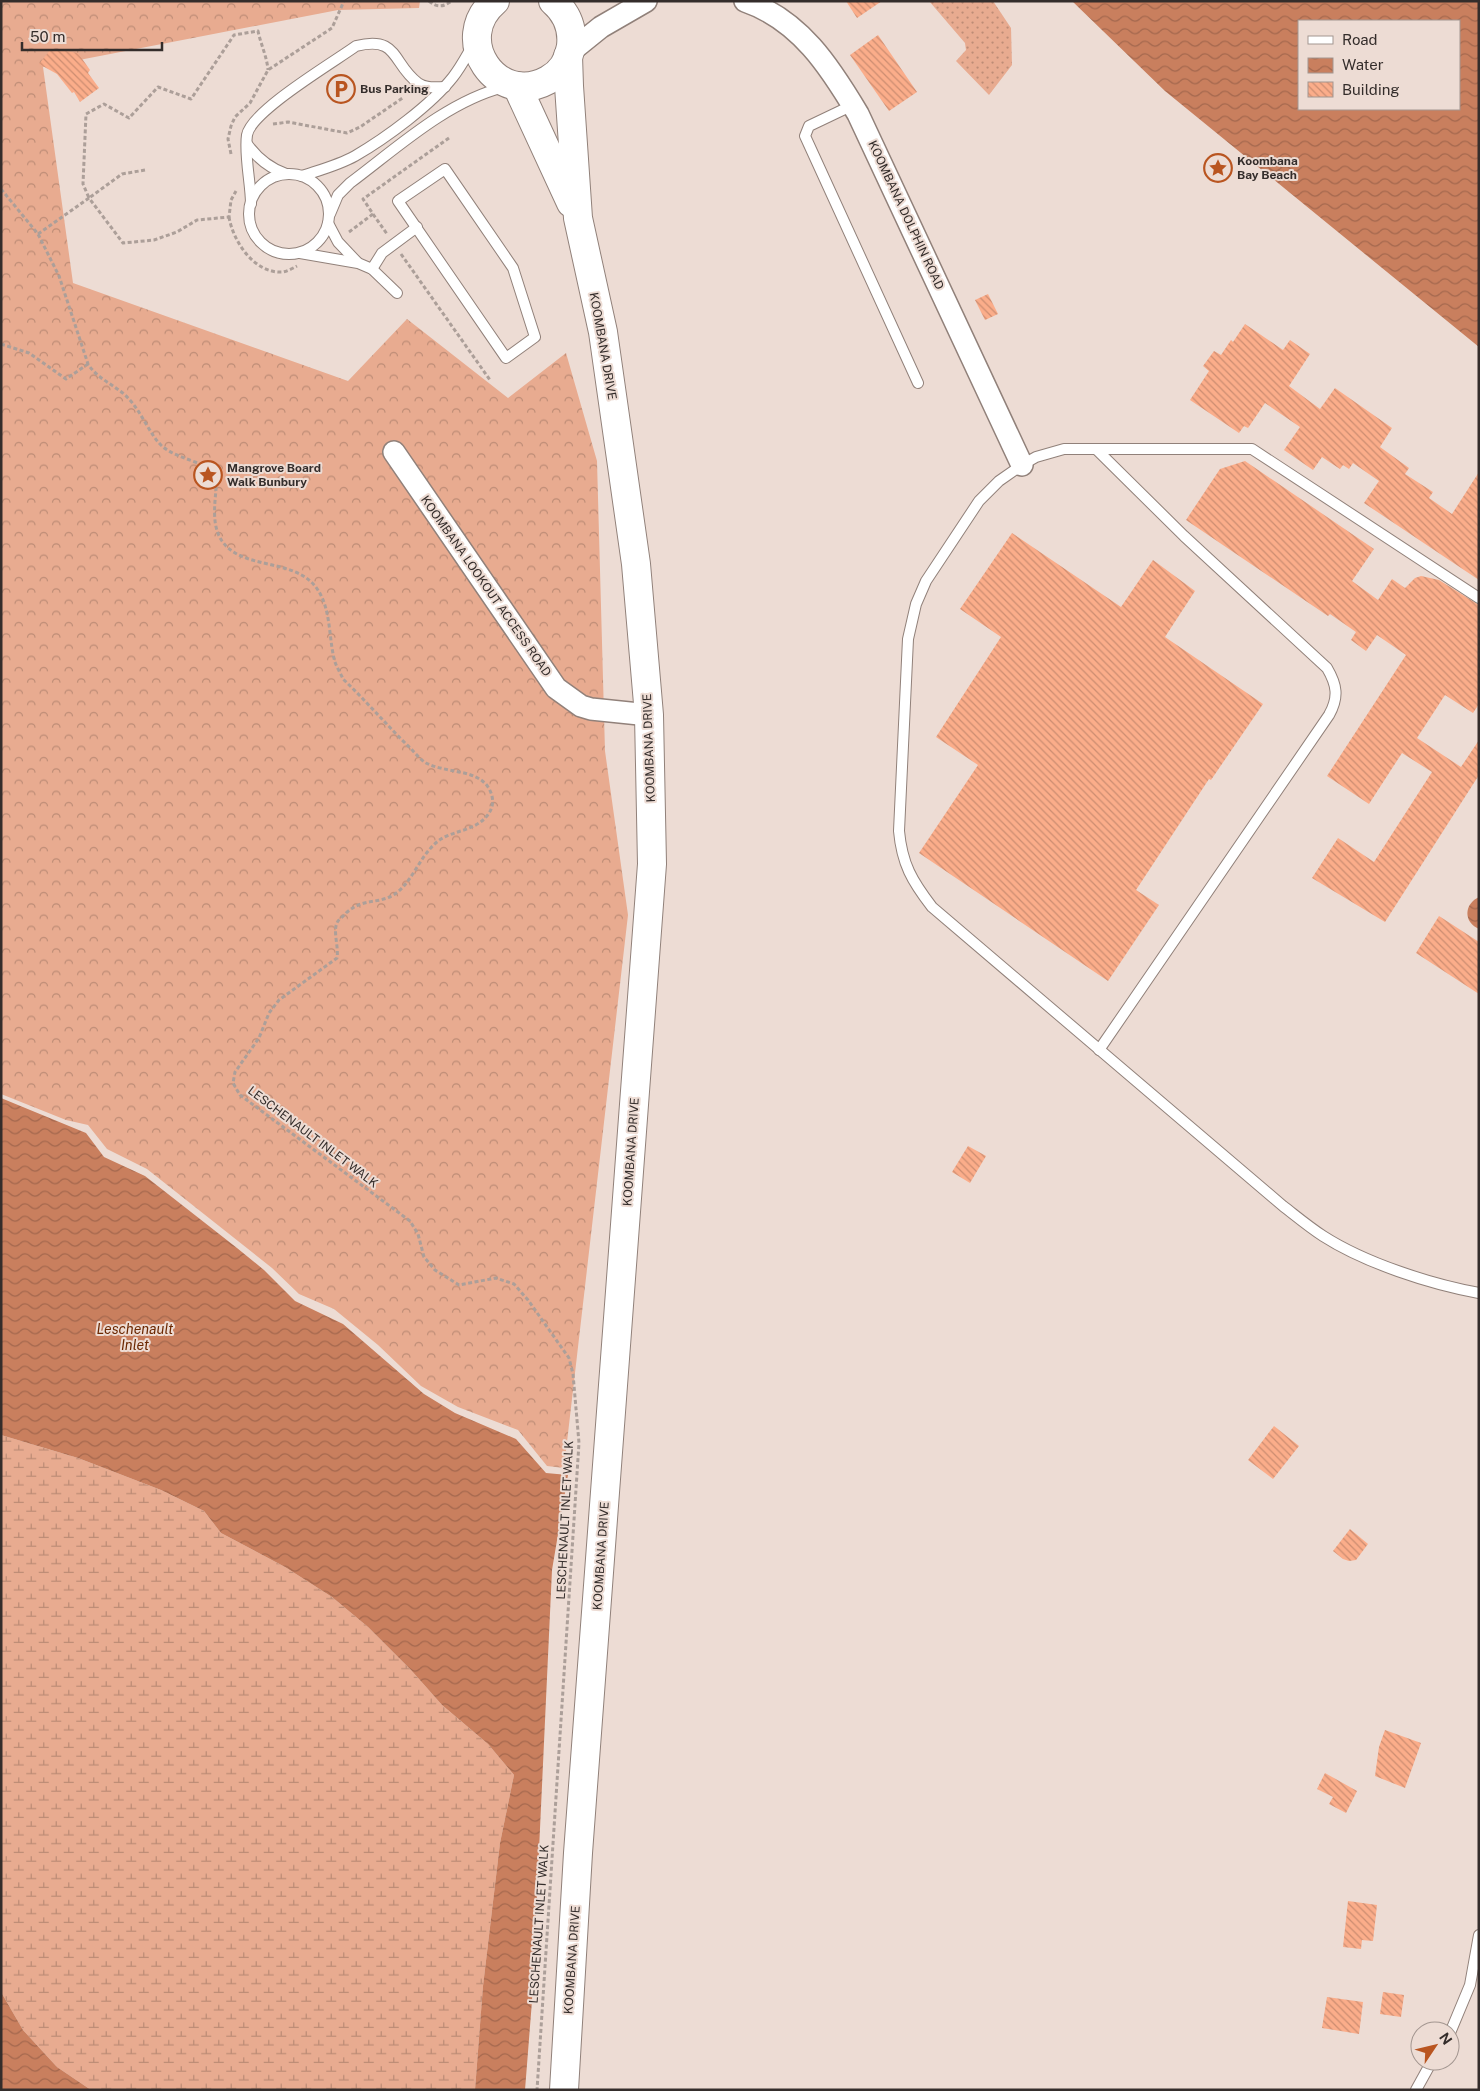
<svg xmlns="http://www.w3.org/2000/svg" width="1480" height="2091" viewBox="0 0 1480 2091" font-family="'Public Sans',sans-serif">
  <style>
    .grass { fill: url(#grass-dots) }
    .forest { fill: url(#forest-crowns) }
    .wetland { fill: url(#wetland-marsh) }
    .water { fill: url(#water-waves); fill-rule: evenodd }
    .building { fill: url(#building-back-hatch) }
    .lines { fill: none; stroke-linecap: round; stroke-linejoin: round }
    .lane-casing { stroke: #91817a; stroke-width: 12 }
    .street-casing { stroke: #91817a; stroke-width: 24 }
    .secondary-casing { stroke: #91817a; stroke-width: 30 }
    .path { stroke: #ac9f99; stroke-width: 3; stroke-dasharray: 4 2.5; stroke-linecap: butt }
    .lane { stroke: #fff; stroke-width: 10 }
    .street { stroke: #fff; stroke-width: 21 }
    .secondary { stroke: #fff; stroke-width: 28 }
    .labels { text-anchor: middle; dominant-baseline: central; stroke-width: 4; stroke-linejoin: round; paint-order: stroke }
    .poi-label { font-size: 12px; font-weight: bold; fill: #342d2b; stroke: #eddcd4; text-anchor: start }
    .street-label { font-size: 12px; fill: #342d2b; stroke: #eddcd4 }
    .water-label { font-size: 14px; font-style: italic; fill: #6b2700; stroke: #eddcd4 }
  </style>
  <defs>
    <pattern id="grass-dots" width="8" height="8" patternUnits="userSpaceOnUse" patternTransform="scale(1.25)"><rect width="8" height="8" fill="#e8ab90"/><path d="M2 2h.1M6 6h.1" fill="none" stroke="#bd8c76" stroke-width="1.8" stroke-linecap="round"/></pattern>
    <pattern id="forest-crowns" width="20" height="18" patternUnits="userSpaceOnUse" patternTransform="scale(1.25)"><rect width="20" height="18" fill="#e8ab90"/><path d="M2 6a3 3 0 1 1 6 0M12 15a3 3 0 1 1 6 0" fill="none" stroke="#bd8c76"/></pattern>
    <pattern id="wetland-marsh" width="20" height="14" patternUnits="userSpaceOnUse" patternTransform="scale(1.25)"><rect width="20" height="14" fill="#e8ab90"/><path d="M1 5h8M5 5V1M11 12h8M15 12V8" fill="none" stroke="#bd8c76"/></pattern>
    <pattern id="water-waves" width="16" height="10" patternUnits="userSpaceOnUse" patternTransform="scale(1.25)"><rect width="16" height="10" fill="#c97f5e"/><path d="M0 5q4-4 8 0t8 0" fill="none" stroke="#a4684e"/></pattern>
    <pattern id="building-back-hatch" width="6" height="6" patternUnits="userSpaceOnUse" patternTransform="scale(1.25)"><rect width="6" height="6" fill="#fbad8a"/><path d="M-1 5l2 2M0 0l6 6M5-1l2 2" fill="none" stroke="#cc8d71"/></pattern>
  </defs>
  <rect width="100%" height="100%" fill="#eddcd4"/>
  <path class="grass" d="M929 1H993L1011 28 1012 65 989 95 956 61 966 50 965 43Z"/>
  <path class="forest" d="M1 1H420L419 8 338 10 43 67 73 283 348 381 407 319 508 398 566 353 597 461 605 751 628 915 564 1468 547 1466 518 1430 458 1407 421 1386 378 1345 334 1309 299 1294 272 1268 147 1169 107 1149 88 1125 66 1120 1 1094Z"/>
  <path class="wetland" d="M1 1435 78 1458 161 1490 204 1511 221 1533 285 1567 332 1597 368 1627 411 1670 442 1705 488 1744 514 1775 500 1843 483 1986 475 2090H91L57 2067 23 2030 1 1992Z"/>
  <g class="water">
    <path d="M1072 1H1479V347L1165 91ZM1299 21H1459V109H1299Z"/>
    <path d="M1479 897V929C1463 922 1464 904 1479 897Z"/>
    <path d="M1 1098 86 1133 104 1157 145 1176 237 1248 264 1270 295 1301 343 1324 424 1394 455 1413 516 1439 546 1473 568 1475 552 1570 532 2001 525 2090H475L483 1986 500 1843 514 1775 488 1744 442 1705 411 1670 368 1627 332 1597 285 1567 221 1533 204 1511 161 1490 78 1458 1 1435Z"/>
    <path d="M1 1992 23 2030 57 2067 91 2090H1Z"/>
  </g>
  <g class="building">
    <path d="M846 1H882L857 18Z"/>
    <path d="M878 35 917 92 889 111 850 55Z"/>
    <path d="M51 49 78 53 90 70 88 73 99 88 80 102 74 92 72 93 57 74 39 64Z"/>
    <path d="M988 294 998 314 985 320 975 300Z"/>
    <path d="M1245 324 1283 350 1290 340 1310 354 1289 386 1320 409 1335 388 1392 428 1380 447 1409 468 1405 474 1433 492 1429 498 1452 514 1479 472V580L1364 503 1379 481 1353 463 1349 469 1343 465 1340 469 1322 457 1313 470 1284 450 1300 427 1265 403 1248 428 1244 426 1239 433 1190 400 1209 371 1203 366 1214 351 1221 355 1231 340 1233 342Z"/>
    <path d="M1245 461 1374 549 1352 581 1378 600 1392 579 1405 588 1415 578 1421 576 1439 580 1479 605V704L1473 713 1445 695 1417 738 1461 767 1479 740V775L1385 922 1312 878 1338 838 1374 862 1432 772 1402 753 1369 804 1327 776 1406 655 1377 635 1366 651 1351 640 1356 632 1330 614 1328 616 1186 520 1220 469Z"/>
    <path d="M1012 533 1121 607 1153 560 1195 591 1165 637 1263 704 1211 780 1209 779 1136 890 1159 905 1108 981 919 853 978 765 936 737 1001 637 960 609Z"/>
    <path d="M1439 916 1479 942V994L1416 953Z"/>
    <path d="M968 1146 986 1156 970 1183 952 1172Z"/>
    <path d="M1274 1426 1299 1446 1273 1479 1248 1460Z"/>
    <path d="M1350 1529 1368 1544 1356 1560 1349 1561 1343 1559 1333 1551Z"/>
    <path d="M1385 1730 1421 1743 1405 1788 1375 1776 1379 1747Z"/>
    <path d="M1325 1773 1357 1791 1346 1813 1329 1804 1333 1797 1317 1789Z"/>
    <path d="M1348 1901 1377 1905 1373 1941 1362 1940 1361 1949 1343 1947Z"/>
    <path d="M1383 1992 1404 1995 1401 2017 1380 2014Z"/>
    <path d="M1327 1997 1363 2002 1359 2034 1322 2028Z"/>
  </g>
  <g class="lines">
    <defs>
      <g id="lane">
        <path d="M853 105 809 126 805 136 918 383"/>
        <path d="M247 144C257 158 269 168 286 174"/>
        <path d="M445 169 513 268 535 337 506 358 398 201Z"/>
        <circle cx="289" cy="214" r="40"/>
        <path d="M302 176C320 170 339 165 355 156 386 138 431 105 453 77 461 67 467 55 473 45"/>
        <path d="M251 204C251 184 244 155 247 135 251 111 334 62 356 46 399 35 392 64 418 83 426 89 436 87 445 87"/>
        <path d="M330 214 338 195 350 183C397 148 446 102 504 87"/>
        <path d="M328 223 338 242 357 262"/>
        <path d="M300 253 358 263 372 269 397 293"/>
        <path d="M372 269 382 253 417 227"/>
        <path d="M1096 449 1184 536 1327 668C1337 685 1339 697 1329 715L1099 1050"/>
        <path d="M1479 598 1252 449H1064L1036 457 1022 465 999 481 979 501 926 581 916 604 908 639 899 831C902 864 912 881 932 907L1283 1206C1296 1216 1309 1227 1323 1236 1365 1263 1430 1284 1479 1293"/>
        <path d="M1450 2033 1470 1985 1479 1935"/>
        <path d="M1416 2090 1432 2061"/>
      </g>
      <g id="street">
        <path d="M745 1C800 20 830 67 858 114L1022 465"/>
        <path d="M570 52 601 27 646 1"/>
        <path d="M394 452 556 688 581 706 591 709 649 715"/>
      </g>
      <g id="secondary">
        <path d="M495 1C450 39 497 108 548 80 561 73 569 60 571 46 573 28 567 13 553 1"/>
        <path d="M517 86 571 203"/>
        <path d="M564 2090 578 1853 652 864 649 715 636 564 603 332 578 218 569 86 568 56"/>
      </g>
    </defs>
    <use href="#lane" class="lane-casing"/>
    <use href="#street" class="street-casing"/>
    <use href="#secondary" class="secondary-casing"/>
    <g class="path">
      <path d="M429 1C437 8 443 7 452 1"/>
      <path d="M273 124 288 122 347 133 360 127 404 97"/>
      <path d="M231 154 228 139 231 126 235 117 250 103 268 70 332 28 344 1"/>
      <path d="M145 170 122 174 89 198 83 184 86 114 104 104 129 118 158 87 191 99 234 35 258 31C261 45 267 57 268 70"/>
      <path d="M1 189 38 234 59 276 88 364C98 380 116 385 128 398 141 411 151 437 163 447 178 459 204 462 214 472 222 480 206 518 222 541 242 570 292 558 315 586 332 607 328 638 335 662 337 668 341 674 343 679 365 700 385 723 407 745 413 750 419 759 426 763 445 773 476 769 488 787 495 798 494 809 485 818 474 830 454 831 441 839 421 852 413 882 395 894 378 905 364 897 346 913 344 916 340 918 338 921 332 930 339 946 337 958L279 1000 269 1013 259 1038 235 1072 233 1083 240 1095 410 1221 418 1234 424 1257 435 1270 459 1285 496 1278 514 1284 528 1300 569 1358 573 1374 579 1443 537 2090"/>
      <path d="M373 214 387 234"/>
      <path d="M229 217C233 241 254 274 283 272 288 271 293 268 297 266"/>
      <path d="M349 232 373 214 363 199 449 138"/>
      <path d="M38 234 89 198 123 243 154 240 177 232 197 220 229 217 231 200 236 191"/>
      <path d="M401 254 490 380"/>
      <path d="M1 344 29 353 66 379 88 364"/>
    </g>
    <use href="#lane" class="lane"/>
    <use href="#street" class="street"/>
    <use href="#secondary" class="secondary"/>
  </g>
  <defs>
    <symbol id="parking-ring" viewBox="-11 -11 22 22"><circle r="9.5" fill="#eddcd4" stroke="#b95520" stroke-width="1.5"/><path d="M-3.5-5.5H1a3.5 3.5 0 0 1 0 7H-1V5.5H-3.5ZM-1-3.4V-.6H.8a1.4 1.4 0 0 0 0-2.8Z" fill="#b95520"/></symbol>
    <symbol id="sight-ring" viewBox="-11 -11 22 22"><circle r="9.5" fill="#eddcd4" stroke="#b95520" stroke-width="1.5"/><path d="M0-6L1.8-2.2L6-1.7L2.9 1.2L3.7 5.4L0 3.3L-3.7 5.4L-2.9 1.2L-6-1.7L-1.8-2.2Z" fill="#b95520"/></symbol>
  </defs>
  <g fill-rule="evenodd">
    <use href="#parking-ring" x="325" y="73" width="32" height="32"/>
    <use href="#sight-ring" x="1202" y="152" width="32" height="32"/>
    <use href="#sight-ring" x="192" y="459" width="32" height="32"/>
  </g>
  <g class="labels">
    <g class="poi-label">
      <text x="360" y="89">Bus Parking</text>
      <text x="1237" y="161">Koombana<tspan x="1237" dy="14">Bay Beach</tspan></text>
      <text x="227" y="468">Mangrove Board<tspan x="227" dy="14">Walk Bunbury</tspan></text>
    </g>
    <g class="street-label">
      <text transform="translate(906 215) rotate(65)">KOOMBANA DOLPHIN ROAD</text>
      <text transform="translate(603 346) rotate(80)">KOOMBANA DRIVE</text>
      <text transform="translate(486 586) rotate(55)">KOOMBANA LOOKOUT ACCESS ROAD</text>
      <text transform="translate(649 748) rotate(-92)">KOOMBANA DRIVE</text>
      <text transform="translate(313 1137) rotate(37)">LESCHENAULT INLET WALK</text>
      <text transform="translate(631 1152) rotate(-86)">KOOMBANA DRIVE</text>
      <text transform="translate(565 1520) rotate(-87)">LESCHENAULT INLET WALK</text>
      <text transform="translate(601 1556) rotate(-86)">KOOMBANA DRIVE</text>
      <text transform="translate(539 1924) rotate(-86)">LESCHENAULT INLET WALK</text>
      <text transform="translate(572 1960) rotate(-86)">KOOMBANA DRIVE</text>
    </g>
    <g class="water-label">
      <text x="135" y="1329">Leschenault<tspan x="135" dy="16">Inlet</tspan></text>
    </g>
  </g>
  <rect width="1480" height="2091" fill="none" stroke="#342d2b" stroke-width="5"/>
  <rect x="1298" y="20" width="162" height="90" fill="#eddcd4" stroke="#a39690"/>
  <rect x="1308" y="36" width="25" height="8" fill="#ffffff" stroke="#a39690"/>
  <text x="1342" y="45" font-size="15" fill="#342d2b">Road</text>
  <rect x="1308" y="58" width="25" height="15" fill="url(#water-waves)" stroke="#a39690"/>
  <text x="1342" y="70" font-size="15" fill="#342d2b">Water</text>
  <rect x="1308" y="82" width="25" height="15" fill="url(#building-back-hatch)" stroke="#a39690"/>
  <text x="1342" y="95" font-size="15" fill="#342d2b">Building</text>
  <g transform="translate(1435 2046) rotate(55)"><circle r="24" fill="#eddcd4" stroke="#a39690"/>
  <path d="M0-4L9 19L0 12L-9 19Z" fill="#b95520"/>
  <text y="-8" font-size="14" font-weight="bold" text-anchor="middle" fill="#342d2b">N</text>
  </g>
  <path d="M22 42v8h140v-8" fill="none" stroke="#342d2b" stroke-width="2.5"/>
  <text x="30" y="42" font-size="15" fill="#342d2b" stroke="#eddcd4" stroke-width="4" paint-order="stroke">50 m</text>
</svg>
